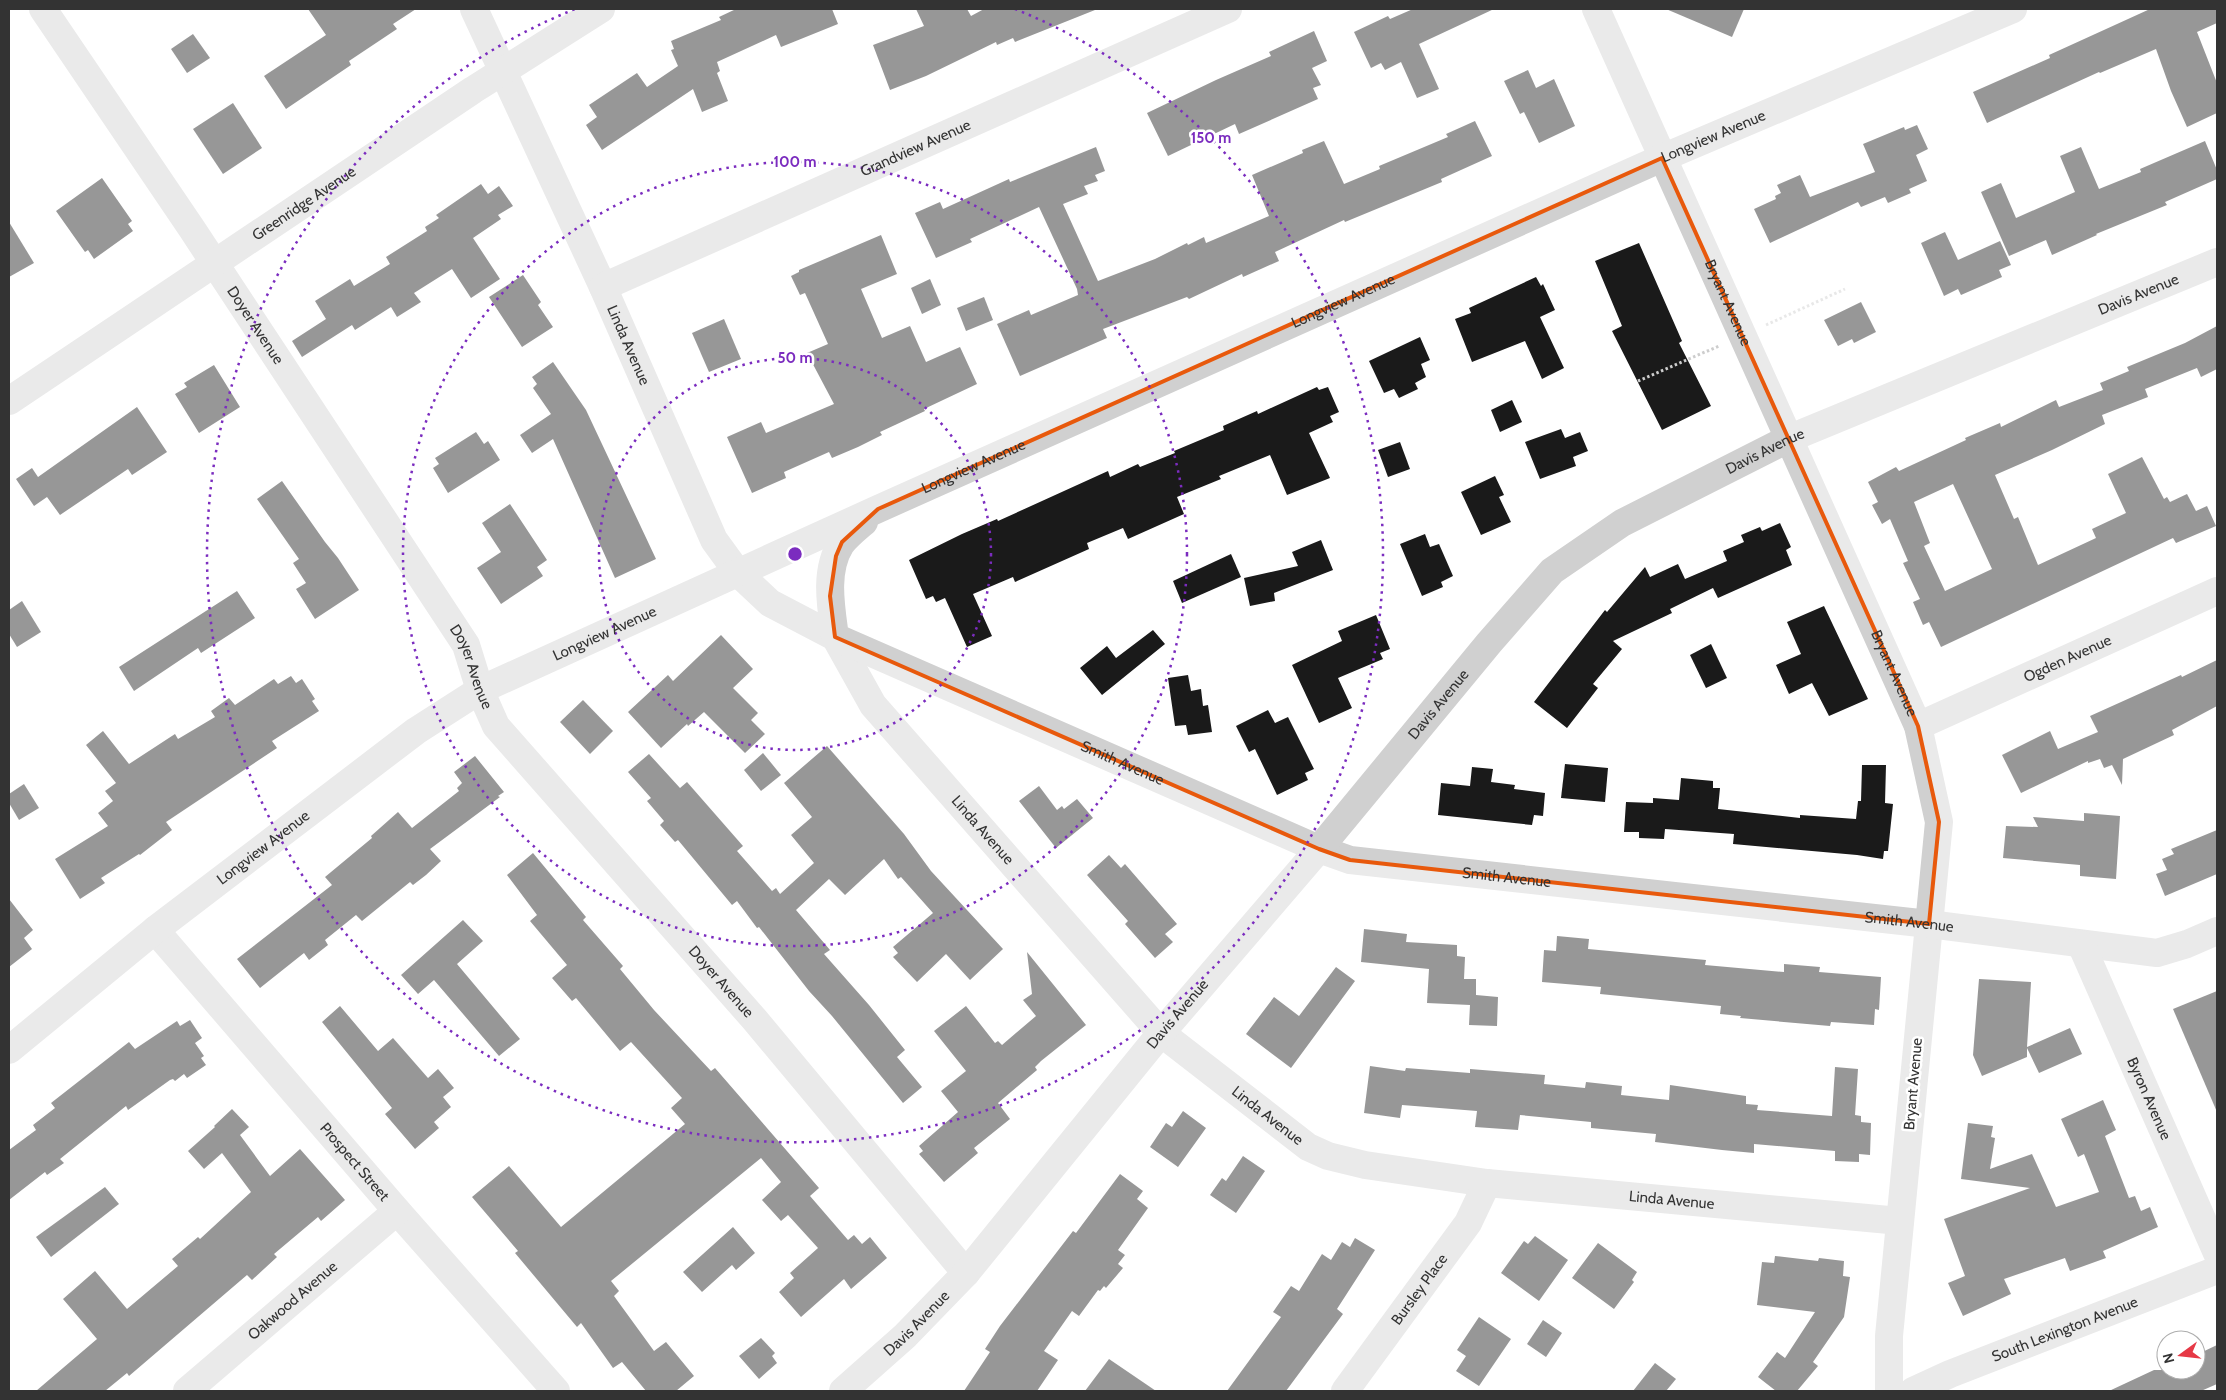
<svg xmlns="http://www.w3.org/2000/svg" width="2226" height="1400" viewBox="0 0 2226 1400" font-family="Cabin,sans-serif">
  <style>
    .building { fill: #1a1a1a; fill-rule: evenodd }
    .lines { fill: none; stroke-linecap: round; stroke-linejoin: round }
    .path { stroke: #cdcdcd; stroke-width: 3; stroke-dasharray: 2.5 2.5; stroke-linecap: butt }
    .minor { stroke: #d0d0d0; stroke-width: 28 }
    .marked { fill: none; stroke: #e8590c; stroke-width: 4; stroke-linejoin: round }
    .ring { fill: none; stroke: #7b2cbf; stroke-width: 2.5; stroke-dasharray: 2.5 5 }
    .labels { text-anchor: middle; dominant-baseline: central; stroke-width: 5; stroke-linejoin: round; paint-order: stroke }
    .street-label { font-size: 15px; fill: #333; stroke: #fff }
    .centre { fill: #7b2cbf; stroke: #fff; stroke-width: 2.5 }
    .ring-label { font-size: 15px; text-anchor: middle; font-weight: bold; fill: #7b2cbf; stroke: #fff; stroke-width: 5; stroke-linejoin: round; paint-order: stroke }
  </style>
  <rect width="100%" height="100%" fill="#fff"/>
  <g class="building">
    <path d="M308 9H416L393 24 397 29 349 61 351 65 286 109 264 76 326 35Z"/>
    <path d="M736 9H832L838 24 781 47 776 35 717 62 720 71 717 73 728 101 702 112 693 89 602 150 586 125 597 117 589 105 637 73 647 87 678 66 671 50 674 49 671 41 721 20 719 17Z"/>
    <path d="M916 9H967L971 16 984 9 1095 10 1015 42 1013 38 997 45 996 42 926 76 890 90 873 45 924 26Z"/>
    <path d="M1413 9H1494L1419 44 1439 89 1417 98 1401 62 1385 70 1381 63 1371 68 1354 32 1388 16 1390 19Z"/>
    <path d="M1666 9H1744L1732 37Z"/>
    <path d="M2150 9H2217V23L2197 32 2217 83V113L2187 127 2171 91 2156 49 2100 73 2099 72 1987 123 1973 92 2050 58 2049 55Z"/>
    <path d="M1314 31 1327 61 1312 68 1321 85 1313 88 1318 99 1239 134 1235 124 1168 156 1147 113 1216 80 1271 56 1269 52Z"/>
    <path d="M193 34 210 58 187 73 171 49Z"/>
    <path d="M1528 70 1536 88 1554 79 1575 126 1539 143 1524 112 1520 114 1504 81Z"/>
    <path d="M233 103 262 148 223 174 193 129Z"/>
    <path d="M1475 121 1492 156 1441 179 1442 182 1345 222 1344 220 1275 252 1279 261 1243 277 1242 274 1189 299 1187 297 1103 329 1107 338 1020 376 997 324 1029 310 1031 315 1078 295 1077 289 1039 207 970 239 972 242 936 258 915 213 940 202 943 209 1009 179 1010 182 1096 147 1105 171 1095 175 1098 181 1084 186 1088 194 1063 204 1098 281 1155 259 1187 243 1188 245 1204 237 1206 243 1269 216 1252 175 1303 153 1302 150 1324 141 1344 184 1380 169 1379 166 1448 137 1446 134Z"/>
    <path d="M1917 125 1928 149 1916 155 1927 181 1909 189 1911 193 1888 203 1885 197 1861 207 1858 202 1770 243 1754 209 1776 199 1775 196 1781 193 1777 185 1800 175 1810 197 1875 172 1863 144 1904 127 1905 130Z"/>
    <path d="M2205 141 2217 170V179L2165 202 2167 205 2096 234 2097 235 2052 255 2046 240 2009 256 1981 192 2001 183 2016 218 2075 192 2060 156 2081 147 2099 189 2141 172 2140 169Z"/>
    <path d="M102 178 132 221 128 224 133 231 94 259 88 250 85 252 56 211Z"/>
    <path d="M481 184 488 194 499 186 513 206 498 215 501 219 473 238 500 279 471 298 452 269 414 293 421 302 397 317 391 307 355 330 352 325 302 357 292 341 326 319 315 301 350 279 354 286 390 264 386 257 427 231 425 227 439 218 436 215Z"/>
    <path d="M9 222 34 263 9 277Z"/>
    <path d="M1945 232 1958 260 2000 241 2011 265 1999 270 2002 277 1961 295 1958 289 1944 296 1921 243Z"/>
    <path d="M881 235 897 274 861 289 882 338 910 326 926 362 960 347 977 384 924 409 925 411 880 432 882 435 858 447 832 458 829 452 784 472 786 478 752 493 727 437 761 422 766 433 834 404 807 353 828 344 805 293 800 295 791 276 799 272V270Z"/>
    <path d="M1639 243 1682 341 1679 343 1711 406 1662 430 1612 331 1622 326 1595 261Z"/>
    <path d="M523 275 541 302 538 305 553 327 522 347 489 297Z"/>
    <path d="M1536 277 1541 286 1543 284 1555 310 1540 317 1564 368 1542 379 1525 341 1472 362 1455 319 1471 313 1469 308Z"/>
    <path d="M930 279 941 305 922 314 911 288Z"/>
    <path d="M984 297 993 320 966 331 957 308Z"/>
    <path d="M1861 302 1876 332 1854 343 1852 339 1838 346 1824 320Z"/>
    <path d="M724 319 741 359 709 372 692 333Z"/>
    <path d="M2217 326V369L2201 377 2197 368 2145 389 2148 397 2102 415 2105 424 2052 450 1995 475 2014 519 2018 517 2038 565 2096 538 2092 529 2126 513 2108 474 2142 457 2164 499 2167 497 2170 502 2187 494 2196 511 2207 506 2216 526 2176 543 2173 538 1941 647 1929 622 1923 625 1913 602 1920 599 1903 563 1908 561 1890 519 1882 524 1872 505 1878 502 1868 482 1896 467 1899 471 1966 440 1965 438 2000 423 2001 427 2056 400 2059 407 2103 390 2100 383 2129 371 2127 367 2185 343ZM1953 484 1992 569 1945 591 1924 546 1930 543 1914 502Z"/>
    <path d="M1420 337 1430 360 1421 364 1426 377 1415 383 1418 389 1399 398 1394 389 1384 393 1369 361Z"/>
    <path d="M553 362 586 410 656 559 615 578 553 439 532 453 520 435 551 414 533 388 537 384 532 377Z"/>
    <path d="M214 365 240 407 199 433 175 394 187 387 184 383Z"/>
    <path d="M1317 387 1319 390 1328 387 1339 412 1330 416 1333 422 1309 433 1330 478 1287 495 1270 455 1219 476 1221 479 1177 497 1184 514 1128 539 1123 528 1087 543 1089 549 1015 582 1013 577 973 594 992 636 967 647 945 598 936 602 933 596 926 599 909 560 962 534 997 519 998 521 1108 471 1110 477 1138 464 1140 467 1175 453 1174 451 1224 430 1223 426 1257 411 1258 414Z"/>
    <path d="M1512 400 1522 422 1500 432 1491 410Z"/>
    <path d="M137 407 167 452 132 475 128 469 60 515 47 497 34 506 16 479 32 468 38 477Z"/>
    <path d="M1561 429 1565 438 1580 432 1588 451 1573 457 1576 466 1540 479 1525 442Z"/>
    <path d="M476 432 484 444 488 441 500 460 448 493 433 468 439 464 435 458Z"/>
    <path d="M1400 442 1410 469 1388 477 1378 450Z"/>
    <path d="M1495 476 1504 495 1499 497 1511 522 1481 535 1461 492Z"/>
    <path d="M282 481 325 542 338 558 359 590 315 619 296 589 306 583 293 563 299 559 257 499Z"/>
    <path d="M510 504 547 560 537 567 543 576 501 604 477 568 501 552 482 523Z"/>
    <path d="M1780 523 1791 547 1786 550 1792 565 1718 598 1713 588 1670 609 1672 613 1613 641 1622 649 1593 684 1598 688 1567 728 1534 702 1605 610 1607 612 1645 567 1650 577 1678 564 1685 579 1727 561 1723 551 1744 542 1741 535 1760 527 1762 531Z"/>
    <path d="M1425 534 1430 547 1439 544 1453 576 1441 582 1443 587 1422 596 1400 544Z"/>
    <path d="M1321 540 1333 570 1274 593 1275 601 1250 606 1244 578 1298 566 1292 552Z"/>
    <path d="M1231 554 1241 577 1182 603 1173 581Z"/>
    <path d="M237 591 255 618 201 653 198 648 134 691 119 667Z"/>
    <path d="M22 601 41 632 17 647 9 634V610Z"/>
    <path d="M1824 606 1868 699 1829 716 1812 683 1789 694 1776 665 1801 654 1787 622Z"/>
    <path d="M1376 615 1390 649 1380 653 1383 659 1338 678 1352 708 1319 723 1292 665 1342 641 1338 631Z"/>
    <path d="M1153 630 1165 644 1102 695 1080 668 1107 646 1116 658Z"/>
    <path d="M721 635 753 669 733 688 758 713 751 720 765 734 745 753 704 712 688 726 687 724 661 748 628 712 668 675 673 681Z"/>
    <path d="M1711 644 1727 678 1706 688 1690 655Z"/>
    <path d="M2217 660V706L2172 730 2174 735 2123 759 2122 785 2112 765 2104 768 2100 759 2088 763V761L2021 793 2002 755 2050 731 2058 749 2098 732 2090 716 2181 675 2182 677Z"/>
    <path d="M1188 675 1191 691 1201 689 1203 706 1208 705 1212 732 1188 735 1186 725 1175 726 1168 678Z"/>
    <path d="M291 676 296 683 302 679 315 699 312 701 319 711 272 741 277 748 166 822 172 830 140 855 139 854 101 878 105 883 80 899 55 859 108 826 98 813 113 801 105 791 116 783 86 745 103 731 129 764 175 734 178 739 215 717 211 711 229 698 235 705 274 679 278 684Z"/>
    <path d="M583 700 613 731 590 754 560 722Z"/>
    <path d="M1268 710 1275 723 1288 717 1314 769 1305 773 1308 780 1277 795 1255 749 1249 752 1236 726Z"/>
    <path d="M827 746 904 834 931 871 1003 949 970 980 946 954 917 982 893 957 898 953 893 947 933 913 901 877 898 879 884 859 845 895 829 879 796 910 830 950 824 954 869 1005 905 1050 897 1057 922 1087 903 1103 832 1016 809 991 759 927 757 928 737 901 732 905 678 840 675 842 660 825 664 821 647 801 651 798 628 772 649 754 680 788 687 782 743 846 737 851 772 891 776 888 780 894 814 863 791 835 812 817 784 783Z"/>
    <path d="M763 753 781 775 761 791 744 770Z"/>
    <path d="M475 756 504 792 498 796 500 797 430 849 441 861 426 875 413 885 410 882 362 921 356 915 325 940 328 945 309 960 304 953 260 988 237 959 332 885 325 877 372 838 371 836 398 812 412 828 459 791 457 788 462 783 454 772Z"/>
    <path d="M1565 764 1608 768 1605 802 1561 798Z"/>
    <path d="M1862 765H1886L1885 803 1893 804 1888 851H1884L1883 859 1857 855 1733 844 1734 834 1665 829 1664 839 1639 838V832H1624L1626 802 1653 803V798L1679 800 1681 778 1713 781V788H1720L1718 809 1800 818V815L1856 819 1858 801H1861Z"/>
    <path d="M1472 767 1493 769 1491 782 1515 785 1514 789 1545 793 1543 816 1534 815 1532 825 1438 815 1441 783 1470 786Z"/>
    <path d="M24 784 39 808 19 820 9 803V794Z"/>
    <path d="M1039 786 1057 810 1062 806 1064 809 1077 799 1093 818 1056 848 1019 801Z"/>
    <path d="M2084 813 2120 816 2116 879 2080 876V865L2003 858 2006 826 2038 827 2033 817 2084 821Z"/>
    <path d="M2217 830V874L2165 896 2156 874 2167 870 2162 859 2174 854 2171 849Z"/>
    <path d="M533 853 586 917 583 920 623 966 620 969 654 1010 711 1071 715 1068 819 1188 810 1196 848 1240 854 1235 862 1244 870 1237 887 1258 851 1289 844 1279 801 1317 779 1292 794 1278 790 1273 818 1248 788 1215 781 1221 762 1200 781 1182 761 1158 611 1281 619 1291 614 1296 654 1351 666 1342 694 1376 676 1391H646L622 1362 613 1368 581 1323 577 1327 515 1253 518 1251 472 1197 509 1166 561 1227 685 1124 671 1108 682 1098 631 1042 620 1051 576 998 572 1001 552 978 567 965 530 921 537 915 507 875Z"/>
    <path d="M1109 855 1121 868 1125 864 1177 924 1165 934 1173 942 1155 958 1125 924 1128 921 1087 875Z"/>
    <path d="M9 899 33 930 24 938 32 949 9 967Z"/>
    <path d="M463 920 483 941 457 964 520 1039 499 1056 434 980 418 994 401 975Z"/>
    <path d="M1364 929 1407 934 1406 942 1457 945V956L1465 957 1464 979H1476V995L1498 997 1497 1026 1469 1025 1470 1005 1427 1003 1429 969 1361 962Z"/>
    <path d="M1557 936 1589 939 1588 949 1706 960 1705 965 1784 972V964L1820 967 1819 972 1881 977 1879 1010 1875 1009 1874 1025 1831 1022 1830 1026 1740 1018 1741 1016 1720 1014 1721 1006 1600 994 1601 987 1542 982 1544 950 1556 951Z"/>
    <path d="M1027 952 1086 1025 1041 1061 1035 1067 1037 1070 998 1103 1010 1119 974 1148 978 1153 944 1182 919 1154 923 1151 919 1146 958 1112 941 1091 966 1071 934 1031 966 1006 995 1043 998 1041 1002 1045 1036 1016 1023 1000 1032 994Z"/>
    <path d="M1336 967 1355 981 1291 1068 1246 1034 1274 997 1299 1016Z"/>
    <path d="M1979 979 2031 982 2027 1047 2070 1028 2082 1054 2039 1073 2027 1048V1057L1982 1076 1973 1055Z"/>
    <path d="M2217 991V1112L2173 1009Z"/>
    <path d="M340 1006 378 1051 393 1038 428 1078 438 1069 454 1088 443 1097 451 1107 434 1122 439 1128 415 1149 385 1114 392 1108 322 1022Z"/>
    <path d="M190 1020 202 1038 195 1043 204 1056 201 1058 206 1065 187 1078 184 1074 175 1081 173 1079 170 1080 128 1110 126 1106 60 1159 64 1163 47 1175 45 1172 9 1200V1150L36 1130 33 1125 55 1108 51 1103 129 1042 135 1049 177 1021 180 1026Z"/>
    <path d="M1370 1066 1405 1071 1406 1068 1470 1073V1069L1545 1075 1544 1084 1585 1088 1586 1082 1622 1086 1621 1095 1669 1100 1670 1085 1746 1096V1104L1758 1105 1757 1110 1832 1116 1835 1067 1858 1069 1855 1115 1861 1116V1122L1871 1123 1870 1155 1859 1154V1162L1835 1161V1151L1754 1144V1153L1722 1150 1655 1142 1656 1134 1591 1128V1122L1520 1115 1518 1130 1475 1127 1477 1111 1402 1105 1400 1118 1364 1113Z"/>
    <path d="M2103 1100 2116 1130 2105 1136 2129 1198 2135 1196 2141 1211 2150 1207 2158 1227 2103 1251 2106 1258 2070 1271 2065 1258 2004 1279 2011 1294 1963 1316 1948 1283 1965 1276 1944 1219 2030 1188 1961 1179 1968 1123 1993 1126 1991 1137 1995 1138 1990 1169 2032 1154 2056 1207 2099 1192 2084 1154 2078 1157 2061 1119Z"/>
    <path d="M232 1109 249 1127 240 1135 270 1176 300 1149 345 1200 321 1221 318 1217 274 1254 277 1257 252 1280 247 1275 129 1376 127 1373 105 1391H36L97 1339 63 1299 95 1271 127 1309 178 1266 172 1259 198 1237 200 1239 251 1192 222 1153 204 1169 188 1151 215 1127 214 1126Z"/>
    <path d="M1183 1111 1206 1128 1178 1167 1150 1147 1166 1123 1172 1127Z"/>
    <path d="M1243 1156 1265 1171 1236 1213 1210 1195 1222 1178 1226 1181Z"/>
    <path d="M1120 1174 1143 1191 1137 1199 1148 1208 1118 1250 1125 1255 1118 1264 1123 1268 1106 1288 1104 1286 1100 1291 1098 1290 1079 1316 1072 1311 1044 1351 1058 1360 1037 1391H964L990 1352 985 1349 1000 1326 1073 1231 1076 1233Z"/>
    <path d="M105 1187 119 1204 51 1257 36 1237Z"/>
    <path d="M733 1227 755 1253 736 1270 732 1265 702 1292 683 1272Z"/>
    <path d="M1535 1236 1568 1260 1539 1301 1501 1273 1524 1241 1528 1244Z"/>
    <path d="M1355 1238 1375 1250 1337 1309 1343 1314 1286 1391H1227L1281 1317 1273 1312 1291 1286 1299 1291 1322 1254 1331 1260 1342 1242 1350 1247Z"/>
    <path d="M1598 1243 1637 1272 1632 1280 1634 1282 1614 1309 1572 1278Z"/>
    <path d="M1775 1256 1818 1261 1819 1258 1844 1261 1843 1276 1850 1277 1844 1317 1813 1362 1818 1366 1797 1391H1776L1758 1377 1777 1352 1785 1358 1815 1312 1757 1305 1762 1262 1774 1263Z"/>
    <path d="M1479 1317 1511 1339 1479 1386 1456 1371 1466 1356 1457 1350Z"/>
    <path d="M1543 1320 1562 1333 1546 1357 1527 1344Z"/>
    <path d="M761 1338 775 1353 772 1356 777 1363 759 1379 739 1356Z"/>
    <path d="M2217 1345V1384L2201 1391H2109L2154 1370H2196V1355Z"/>
    <path d="M1109 1359 1156 1391H1085Z"/>
    <path d="M1655 1363 1676 1379 1666 1391H1633Z"/>
  </g>
  <g class="lines">
    <g class="path">
      <path d="M1766 325 1845 289"/>
      <path d="M1638 381 1719 346"/>
    </g>
    <g class="minor">
      <path id="s1" d="M43 9 192 229 466 645 480 690 496 726 755 1020 966 1273"/>
      <path id="s2" d="M474 9 603 287 714 540 738 573 770 603 835 637 873 705 1161 1033 1308 1147 1328 1156 1365 1165 1487 1183 1900 1221"/>
      <path id="s3" d="M1596 9 1918 726 1939 822 1889 1336V1391"/>
      <path id="s4" d="M603 287 1228 9"/>
      <path id="s5" d="M9 401 473 90 601 9"/>
      <path id="s6" d="M864 522C857 528 847 536 841 544 824 571 831 607 835 637L1319 849 1350 860 1929 924 2157 953 2187 944 2217 931"/>
      <path id="s7" d="M1918 726 2217 591"/>
      <path id="s8" d="M155 930 397 1211 556 1391"/>
      <path id="s9" d="M2081 944 2217 1253"/>
      <path id="s10" d="M9 1050 155 930 416 731 480 690 878 509 1662 158 2013 9"/>
      <path id="s11" d="M187 1391 397 1211"/>
      <path id="s12" d="M843 1391 905 1336 966 1273 1161 1033 1319 849 1489 643 1552 571 1622 523 1788 439 2217 262"/>
      <path id="s13" d="M1345 1391 1468 1223 1487 1183"/>
      <path id="s14" d="M1913 1391 1950 1374 2217 1270"/>
    </g>
  </g>
  <path d="M0 0H2226V1400H0ZM1662 158 1918 726 1939 822 1929 924 1350 860 1319 849 835 637 830 596 836 556 842 542 878 509Z" fill="#fff" fill-opacity=".55" fill-rule="evenodd"/>
  <path class="marked" d="M1662 158 1918 726 1939 822 1929 924 1350 860 1319 849 835 637 830 596 836 556 842 542 878 509Z"/>
  <g class="ring">
    <circle cx="795" cy="554" r="196"/>
    <circle cx="795" cy="554" r="392"/>
    <path d="M1015 9A588 588 0 1 1 575 9"/>
  </g>
  <g class="labels">
    <g class="street-label">
      <text stroke="none"><textPath href="#s10" startOffset="1945">Longview Avenue</textPath></text>
      <text stroke="none"><textPath href="#s4" startOffset="342">Grandview Avenue</textPath></text>
      <text stroke="none"><textPath href="#s5" startOffset="355">Greenridge Avenue</textPath></text>
      <text stroke="none"><textPath href="#s12" startOffset="1735">Davis Avenue</textPath></text>
      <text stroke="none"><textPath href="#s10" startOffset="1540">Longview Avenue</textPath></text>
      <text stroke="none"><textPath href="#s3" startOffset="322">Bryant Avenue</textPath></text>
      <text stroke="none"><textPath href="#s1" startOffset="381">Doyer Avenue</textPath></text>
      <text stroke="none"><textPath href="#s2" startOffset="370">Linda Avenue</textPath></text>
      <text stroke="none"><textPath href="#s12" startOffset="1330">Davis Avenue</textPath></text>
      <text stroke="none"><textPath href="#s10" startOffset="1135">Longview Avenue</textPath></text>
      <text stroke="none"><textPath href="#s10" startOffset="730">Longview Avenue</textPath></text>
      <text stroke="none"><textPath href="#s7" startOffset="164">Ogden Avenue</textPath></text>
      <text stroke="none"><textPath href="#s1" startOffset="786">Doyer Avenue</textPath></text>
      <text stroke="none"><textPath href="#s3" startOffset="728">Bryant Avenue</textPath></text>
      <text stroke="none"><textPath href="#s12" startOffset="910">Davis Avenue</textPath></text>
      <text stroke="none"><textPath href="#s6" startOffset="441">Smith Avenue</textPath></text>
      <text stroke="none"><textPath href="#s2" startOffset="985">Linda Avenue</textPath></text>
      <text stroke="none"><textPath href="#s10" startOffset="325">Longview Avenue</textPath></text>
      <text stroke="none"><textPath href="#s6" startOffset="846">Smith Avenue</textPath></text>
      <text stroke="none"><textPath href="#s6" startOffset="1251">Smith Avenue</textPath></text>
      <text stroke="none"><textPath href="#s1" startOffset="1191">Doyer Avenue</textPath></text>
      <text stroke="none"><textPath href="#s12" startOffset="505">Davis Avenue</textPath></text>
      <text transform="translate(1913 1084) rotate(-85)">Bryant Avenue</text>
      <text stroke="none"><textPath href="#s9" startOffset="169">Byron Avenue</textPath></text>
      <text stroke="none"><textPath href="#s2" startOffset="1390">Linda Avenue</textPath></text>
      <text stroke="none"><textPath href="#s8" startOffset="306">Prospect Street</textPath></text>
      <text stroke="none"><textPath href="#s2" startOffset="1810">Linda Avenue</textPath></text>
      <text stroke="none"><textPath href="#s13" startOffset="126">Bursley Place</textPath></text>
      <text stroke="none"><textPath href="#s11" startOffset="139">Oakwood Avenue</textPath></text>
      <text stroke="none"><textPath href="#s12" startOffset="100">Davis Avenue</textPath></text>
      <text stroke="none"><textPath href="#s14" startOffset="164">South Lexington Avenue</textPath></text>
    </g>
  </g>
  <circle cx="795" cy="554" r="8" class="centre"/>
  <g class="ring-label">
    <text x="1211" y="143">150 m</text>
    <text x="795" y="167">100 m</text>
    <text x="795" y="363">50 m</text>
  </g>
  <rect width="2226" height="1400" fill="none" stroke="#333333" stroke-width="20"/>
  <g transform="translate(2181 1355) rotate(255)"><circle r="24" fill="#ffffff" stroke="#adadad"/>
  <path d="M0-4L9 19L0 12L-9 19Z" fill="#e63946"/>
  <text y="-8" font-size="14" font-weight="bold" text-anchor="middle" fill="#333333">N</text>
  </g>
</svg>
